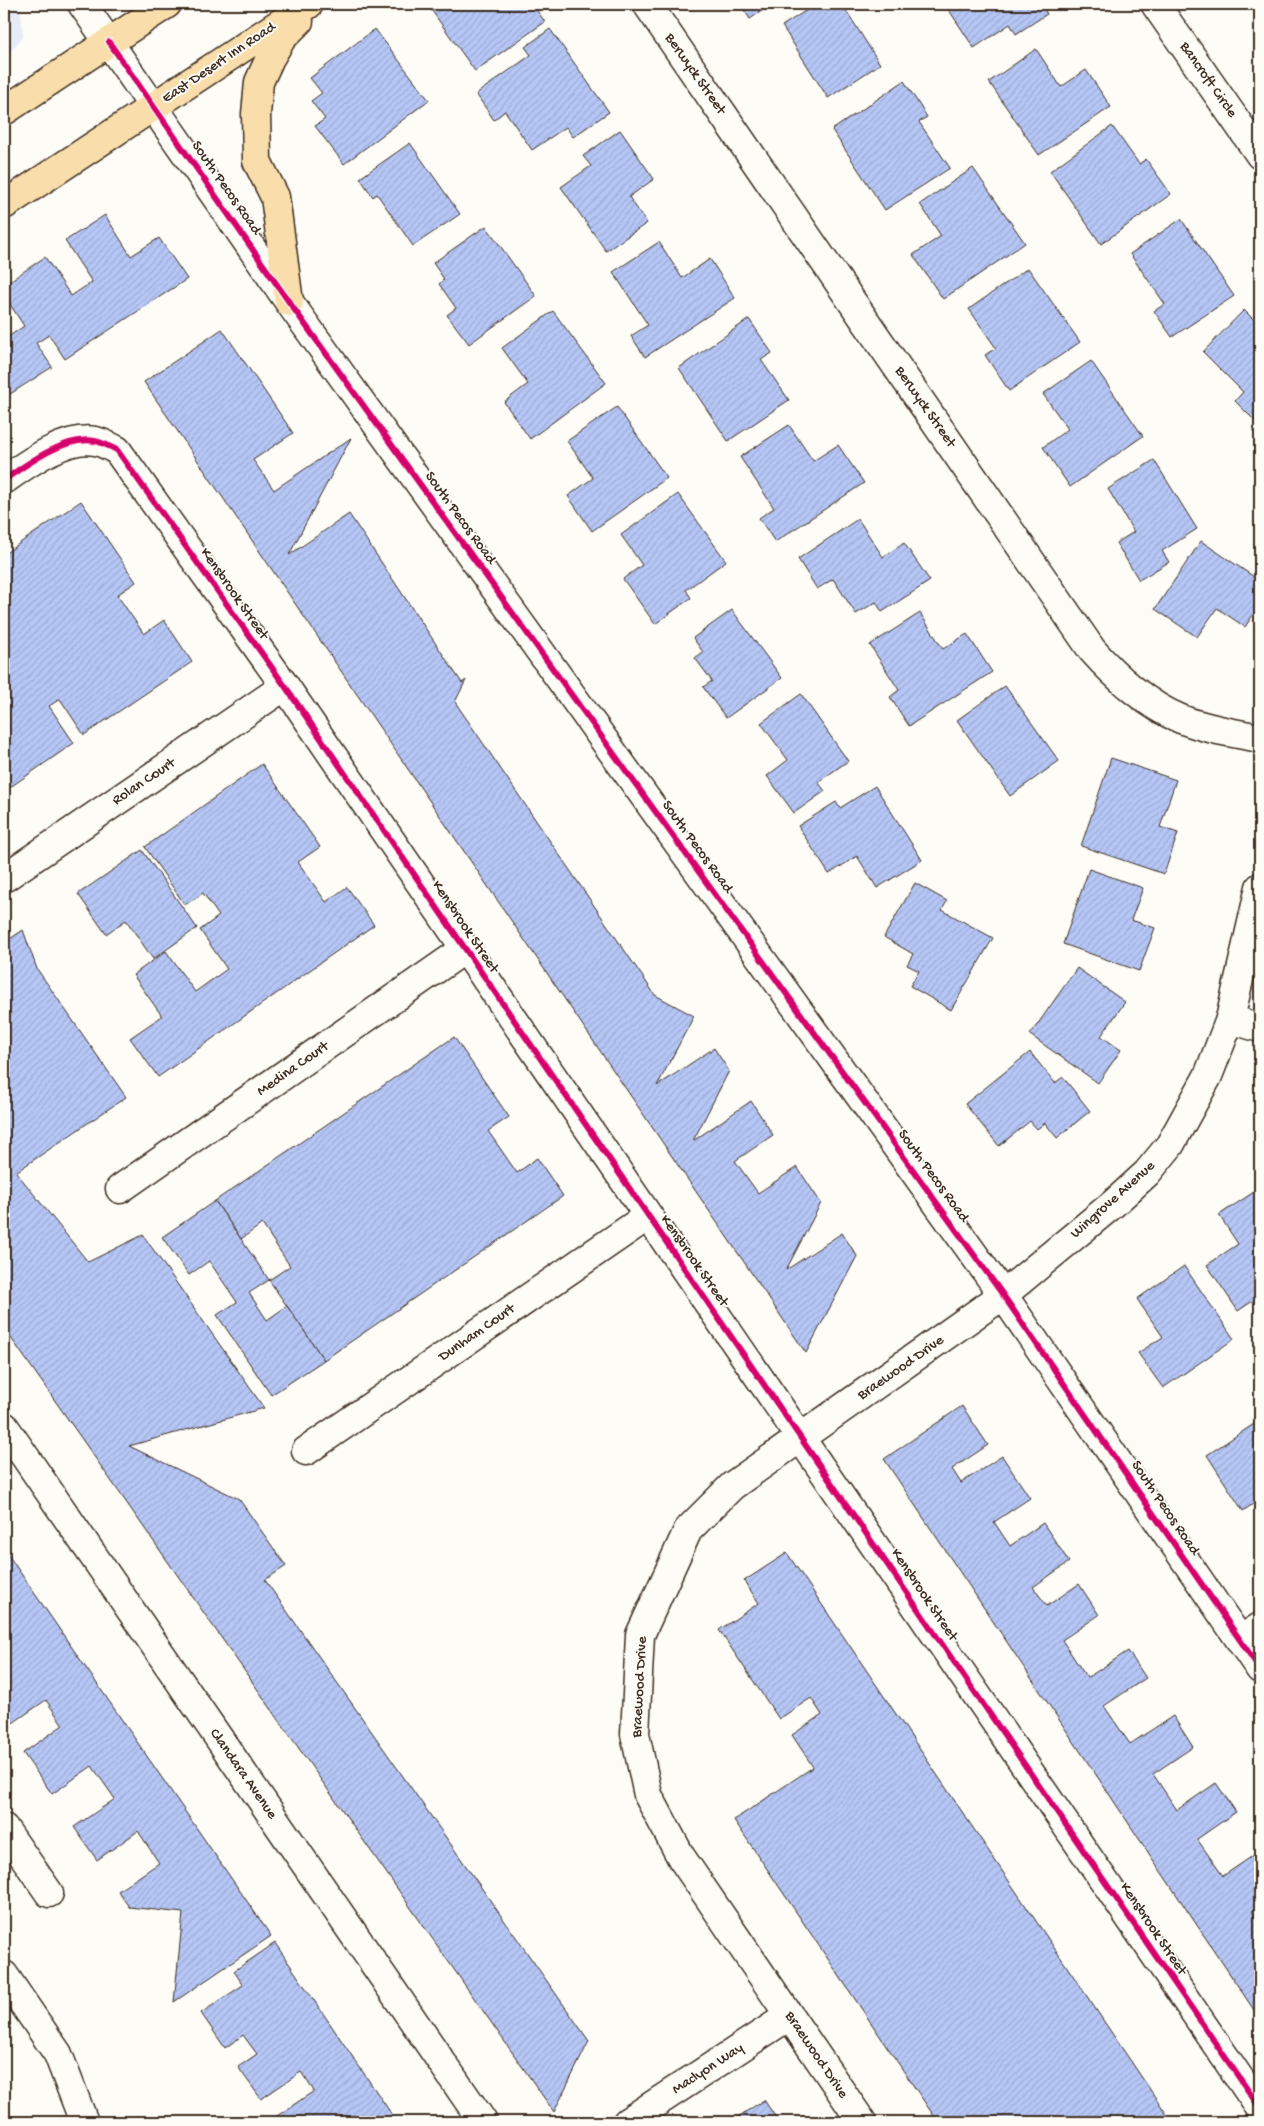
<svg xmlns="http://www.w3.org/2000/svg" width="1264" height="2126" viewBox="0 0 1264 2126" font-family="'Gochi Hand',sans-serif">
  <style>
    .built { fill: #e8ecf7 }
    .building { fill: url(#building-hatch); stroke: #3b2a1e }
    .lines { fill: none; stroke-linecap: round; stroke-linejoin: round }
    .minor-casing { stroke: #3b2a1e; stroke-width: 31 }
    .major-casing { stroke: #3b2a1e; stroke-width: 31 }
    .minor { stroke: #fdfcf7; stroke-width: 28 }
    .major { stroke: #f9deab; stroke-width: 28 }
    .cycleway-casing { stroke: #fdfcf7; stroke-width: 9 }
    .cycleway { stroke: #d6006c; stroke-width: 6 }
    .labels { text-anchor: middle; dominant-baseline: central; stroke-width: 4; stroke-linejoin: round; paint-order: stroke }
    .street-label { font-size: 15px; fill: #3b2a1e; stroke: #fdfcf7 }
  </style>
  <defs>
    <pattern id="building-hatch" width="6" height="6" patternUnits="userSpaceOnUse" patternTransform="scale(1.25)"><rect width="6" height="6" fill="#b6c7f7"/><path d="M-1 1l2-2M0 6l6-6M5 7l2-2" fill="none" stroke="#9dabd3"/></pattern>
  </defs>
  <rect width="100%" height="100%" fill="#fdfcf7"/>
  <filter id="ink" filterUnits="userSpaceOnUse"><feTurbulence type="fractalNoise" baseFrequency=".02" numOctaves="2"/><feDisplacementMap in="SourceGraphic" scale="10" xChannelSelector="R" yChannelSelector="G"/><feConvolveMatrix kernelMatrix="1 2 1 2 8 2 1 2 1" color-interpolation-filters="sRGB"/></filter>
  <g filter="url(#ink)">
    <path class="built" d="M4 4H16L21 11 23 37 4 59Z"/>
    <g class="building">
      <path d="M427 4H532L545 22 475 71Z"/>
      <path d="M740 4H772L750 19Z"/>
      <path d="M816 4H842L880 64 828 98 782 26Z"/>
      <path d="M945 4H1041L1047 14 1016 34 1010 24 974 48Z"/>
      <path d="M375 29 429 100 344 164 315 126 325 119 311 101 322 93 310 78Z"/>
      <path d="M550 29 609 112 573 137 566 127 532 150 505 111 494 120 476 94 531 55 525 47Z"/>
      <path d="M1036 49 1061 87 1086 70 1111 107 1039 155 989 82Z"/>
      <path d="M904 81 927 117 919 122 950 168 885 210 832 130Z"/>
      <path d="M1112 126 1139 164 1146 159 1171 194 1101 244 1050 171Z"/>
      <path d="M620 130 654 179 629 197 647 223 606 251 561 187 591 166 583 156Z"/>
      <path d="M410 143 460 214 413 246 377 194 373 197 360 178Z"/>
      <path d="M973 168 1025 243 943 299 913 255 941 236 920 204Z"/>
      <path d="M105 215 131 256 159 238 187 279 65 359 49 335 36 343 52 367 4 398V340L24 326 4 295V285L45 257 71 296 92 282 65 241Z"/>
      <path d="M1181 219 1234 296 1172 337 1154 311 1165 304 1130 254Z"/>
      <path d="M486 226 536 296 469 344 447 315 456 308 439 284 444 279 433 263Z"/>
      <path d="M659 242 682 278 710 259 735 298 645 357 631 336 648 325 613 272Z"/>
      <path d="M1028 268 1080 342 1009 391 985 355 996 348 969 309Z"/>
      <path d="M1244 310 1260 326V426L1235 401 1243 392 1203 352Z"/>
      <path d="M553 311 606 383 530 439 504 402 528 384 502 348Z"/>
      <path d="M749 319 772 353 761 360 789 400 728 441 679 368Z"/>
      <path d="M222 329 293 433 253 460 274 490 351 438 289 555 349 514 462 683 466 680 455 702 655 995 694 1016 657 1086 714 1048 729 1071 693 1141 751 1101 773 1135 735 1161 758 1193 797 1167 821 1203 786 1270 842 1233 857 1256 806 1353 144 382Z"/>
      <path d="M1091 361 1143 436 1070 487 1043 447 1068 429 1043 394Z"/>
      <path d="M617 407 667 478 592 531 568 496 593 478 567 441Z"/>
      <path d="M789 425 813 461 838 445 864 483 775 542 759 518 774 508 740 457Z"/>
      <path d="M1154 460 1197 529 1162 551 1169 562 1139 580 1116 543 1134 532 1108 489Z"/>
      <path d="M678 494 726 561 686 590 691 598 655 624 623 579 642 565 621 535Z"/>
      <path d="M81 501 136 582 117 595 144 634 164 620 192 662 84 735 60 699 49 706 74 743 6 790 4 787V554Z"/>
      <path d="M858 519 883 557 904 543 930 581 882 612 876 602 856 614 833 579 817 589 798 559Z"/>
      <path d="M1201 541 1260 581V604L1245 627 1217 608 1197 637 1155 609Z"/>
      <path d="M732 610 782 678 726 718 703 687 712 681 695 658 703 652 693 638Z"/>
      <path d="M920 613 943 649 967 634 992 672 909 726 890 697 899 690 870 645Z"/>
      <path d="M1005 686 1059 761 1010 796 957 720Z"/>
      <path d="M801 694 848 761 818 782 825 791 794 813 767 776 788 760 761 723Z"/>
      <path d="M1111 758 1176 780 1160 827 1178 833 1164 874 1081 846Z"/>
      <path d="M262 764 320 847 298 862 326 902 347 887 374 925 158 1077 130 1038 162 1016 133 975 166 951 195 992 227 969 200 930 219 916 203 893 185 905 145 847Z"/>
      <path d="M875 786 922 860 877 888 857 856 829 874 798 826 836 802 840 808Z"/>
      <path d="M142 850 197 928 153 959 126 920 106 934 78 894Z"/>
      <path d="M1089 869 1143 888 1131 920 1155 928 1139 971 1063 944Z"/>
      <path d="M915 883 947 901 942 910 993 938 951 1010 910 986 919 971 907 965 913 954 884 937Z"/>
      <path d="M23 930 37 969 126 1097 16 1172 88 1262 143 1235 264 1408 129 1446 239 1499 286 1566 265 1580 589 2041 554 2112 4 1328V943Z"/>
      <path d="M1077 968 1125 1002 1101 1036 1121 1050 1098 1083 1030 1035Z"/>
      <path d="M454 1037 509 1117 488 1131 517 1173 537 1158 563 1196 324 1360 269 1280 290 1266 262 1224 241 1239 215 1201Z"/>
      <path d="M1030 1052 1055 1083 1063 1077 1090 1111 1057 1138 1045 1123 1037 1129 1030 1121 999 1146 965 1104Z"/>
      <path d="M1260 1188V1296L1238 1311 1207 1265 1238 1244 1219 1215Z"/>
      <path d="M215 1201 269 1280 249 1293 267 1320 287 1306 324 1360 271 1395 217 1315 237 1302 209 1261 189 1275 162 1237Z"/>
      <path d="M1184 1266 1234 1339 1163 1388 1138 1353 1163 1337 1137 1299Z"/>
      <path d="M962 1406 988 1445 952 1469 961 1483 1002 1456 1030 1498 994 1522 1010 1546 1043 1523 1069 1562 1033 1587 1047 1606 1079 1584 1099 1615 1062 1640 1087 1678 1128 1651 1146 1678 1104 1706 1130 1744 1173 1716 1193 1747 1153 1774 1177 1810 1216 1783 1236 1812 1197 1839 1223 1876 1260 1851V1905L1252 1911 1260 1924V2019L884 1459Z"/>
      <path d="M1260 1420V1499L1243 1511 1207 1455Z"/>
      <path d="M4 1549 271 1936 174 2002 183 1913 129 1907 118 1891 159 1863 138 1831 97 1860 74 1827 115 1799 92 1766 52 1794 23 1753 63 1725 46 1700 4 1729Z"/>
      <path d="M787 1553 1172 2122H938L734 1820 813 1767 792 1735 822 1715 811 1698 779 1719 719 1630 759 1603 744 1581Z"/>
      <path d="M275 1943 397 2122H277L274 2118 314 2091 301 2072 261 2099 238 2067 257 2054 243 2035 225 2048 201 2013 243 1985 234 1971Z"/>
      <path d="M764 2100 779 2122H730Z"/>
    </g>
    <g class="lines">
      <defs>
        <g id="minor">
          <path d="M82 4 289 302 1003 1295 1260 1669"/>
          <path d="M647 4 1092 650C1115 676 1148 706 1181 719 1206 729 1234 733 1260 738"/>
          <path d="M1155 4 1260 155"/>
          <path d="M4 480C27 464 66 435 95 441 102 442 110 447 117 450L285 686 1260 2108"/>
          <path d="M4 878 285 686"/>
          <path d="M1230 1019 1260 1028"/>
          <path d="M120 1189 465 949"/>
          <path d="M4 1426 483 2122"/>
          <path d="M306 1451 648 1216"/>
          <path d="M1240 1640 1260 1627"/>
          <path d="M4 1828 49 1893"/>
          <path d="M4 1975 58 2054 84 2122"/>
          <path d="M627 2122 789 2016"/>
          <path d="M862 2122 681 1857 648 1795 635 1734 640 1635 688 1530 732 1486 1003 1295 1113 1204 1147 1173 1170 1145 1208 1076 1230 1019 1260 887"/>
        </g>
        <g id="major">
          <path d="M4 111 167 4"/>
          <path d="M4 205 309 4"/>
          <path d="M289 302 275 197 257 161 256 114 259 82 270 58 282 38 299 21"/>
        </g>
      </defs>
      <use href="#minor" class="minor-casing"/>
      <use href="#major" class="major-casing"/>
      <use href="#minor" class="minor"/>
      <use href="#major" class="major"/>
      <defs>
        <g id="cycleway">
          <path d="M109 42 289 302 1003 1295 1260 1669"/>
          <path d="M4 480C27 464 66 435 95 441 102 442 110 447 117 450L285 686 1260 2108"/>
        </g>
      </defs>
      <use href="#cycleway" class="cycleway-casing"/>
      <use href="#cycleway" class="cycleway"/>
    </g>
  </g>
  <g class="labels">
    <g class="street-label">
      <text transform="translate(219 63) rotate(-34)">East Desert Inn Road</text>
      <text transform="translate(695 74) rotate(55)">Berwyck Street</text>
      <text transform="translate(1208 80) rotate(55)">Bancroft Circle</text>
      <text transform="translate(226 188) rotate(55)">South Pecos Road</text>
      <text transform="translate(925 407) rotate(55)">Berwyck Street</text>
      <text transform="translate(460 518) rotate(54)">South Pecos Road</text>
      <text transform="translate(234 594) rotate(55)">Kensbrook Street</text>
      <text transform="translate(144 782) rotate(-34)">Rolan Court</text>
      <text transform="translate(697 847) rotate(54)">South Pecos Road</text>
      <text transform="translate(465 927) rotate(56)">Kensbrook Street</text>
      <text transform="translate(293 1069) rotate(-35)">Medina Court</text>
      <text transform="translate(933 1176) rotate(54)">South Pecos Road</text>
      <text transform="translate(1113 1200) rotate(-42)">Wingrove Avenue</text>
      <text transform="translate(694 1261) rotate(55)">Kensbrook Street</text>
      <text transform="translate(477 1333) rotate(-35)">Dunham Court</text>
      <text transform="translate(901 1368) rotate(-35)">Braewood Drive</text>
      <text transform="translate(1165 1508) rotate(56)">South Pecos Road</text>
      <text transform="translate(924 1595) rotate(56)">Kensbrook Street</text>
      <text transform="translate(640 1687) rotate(-87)">Braewood Drive</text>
      <text transform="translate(243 1774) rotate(55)">Clandara Avenue</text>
      <text transform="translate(1153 1929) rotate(56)">Kensbrook Street</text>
      <text transform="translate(816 2055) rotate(56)">Braewood Drive</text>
      <text transform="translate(708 2069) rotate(-33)">Maclyon Way</text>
    </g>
  </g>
  <rect width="1264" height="2126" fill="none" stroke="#fdfcf7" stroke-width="20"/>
  <rect x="10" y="10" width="1244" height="2106" fill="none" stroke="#3b2a1e" stroke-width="2" filter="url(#ink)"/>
</svg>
